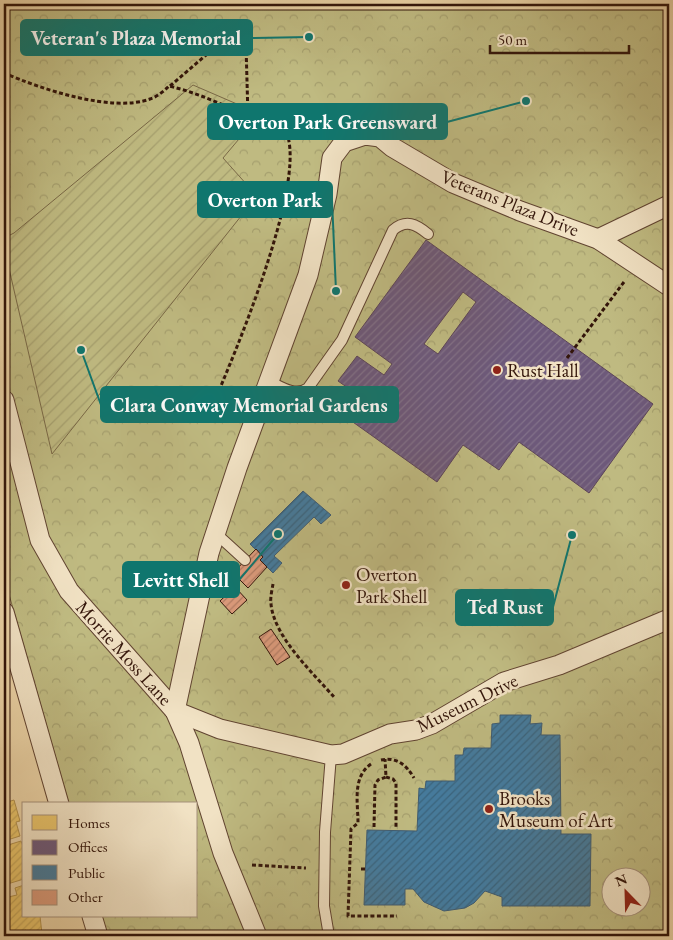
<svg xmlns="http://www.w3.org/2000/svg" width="673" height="940" viewBox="0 0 673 940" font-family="'EB Garamond',serif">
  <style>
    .park { fill: url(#park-crowns); stroke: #796846; fill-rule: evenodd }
    .garden { fill: url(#garden-furrows); stroke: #796846 }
    .homes { fill: url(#homes-hatch); stroke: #b2904d }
    .offices { fill: url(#offices-hatch); stroke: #5c4558; fill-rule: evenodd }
    .public { fill: url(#public-hatch); stroke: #405c71 }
    .building { fill: url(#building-hatch); stroke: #33150a }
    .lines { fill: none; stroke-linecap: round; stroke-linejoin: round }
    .service-casing { stroke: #614431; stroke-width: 12 }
    .minor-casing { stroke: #614431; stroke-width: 21 }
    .path { stroke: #33150a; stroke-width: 3; stroke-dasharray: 4 2.5; stroke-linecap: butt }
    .service { stroke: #f1e2c4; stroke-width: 10 }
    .minor { stroke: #f1e2c4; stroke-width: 19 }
    .poi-dot { fill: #8f2418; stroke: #f1e2c4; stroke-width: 2 }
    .labels { text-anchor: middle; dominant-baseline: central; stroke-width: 5; stroke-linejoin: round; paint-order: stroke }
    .street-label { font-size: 19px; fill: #33150a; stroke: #f1e2c4 }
    .poi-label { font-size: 19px; fill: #33150a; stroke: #f1e2c4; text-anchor: start }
    .leader { fill: none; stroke: #0f766e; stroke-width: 2 }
    .callout-dot { fill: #0f766e; stroke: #f1e2c4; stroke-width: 2 }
    .callout { fill: #0f766e; stroke: #0f766e; stroke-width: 2 }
    .callout-label { font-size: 20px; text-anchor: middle; font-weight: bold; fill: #fff }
  </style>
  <defs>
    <pattern id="park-crowns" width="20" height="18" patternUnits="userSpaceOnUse" patternTransform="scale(1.25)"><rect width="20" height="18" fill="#bfba81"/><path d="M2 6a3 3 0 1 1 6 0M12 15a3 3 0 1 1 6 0" fill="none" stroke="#a59f6e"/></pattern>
    <pattern id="garden-furrows" width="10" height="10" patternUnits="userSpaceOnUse" patternTransform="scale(1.25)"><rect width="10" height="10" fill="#bfba81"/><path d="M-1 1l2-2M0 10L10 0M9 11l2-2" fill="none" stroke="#a59f6e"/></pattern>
    <pattern id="homes-hatch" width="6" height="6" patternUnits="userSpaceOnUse" patternTransform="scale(1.25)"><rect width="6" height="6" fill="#e9c46a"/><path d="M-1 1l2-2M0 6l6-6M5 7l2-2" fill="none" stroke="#c8a85b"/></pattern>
    <pattern id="offices-hatch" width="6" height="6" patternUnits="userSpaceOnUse" patternTransform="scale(1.25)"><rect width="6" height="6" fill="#6d597a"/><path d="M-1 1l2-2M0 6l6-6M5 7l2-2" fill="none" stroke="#827189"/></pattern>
    <pattern id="public-hatch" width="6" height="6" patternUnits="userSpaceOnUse" patternTransform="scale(1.25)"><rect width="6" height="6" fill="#457b9d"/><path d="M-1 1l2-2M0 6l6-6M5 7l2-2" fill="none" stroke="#3a647e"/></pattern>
    <pattern id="building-hatch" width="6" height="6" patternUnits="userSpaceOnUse" patternTransform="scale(1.25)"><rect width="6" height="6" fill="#dc9b7c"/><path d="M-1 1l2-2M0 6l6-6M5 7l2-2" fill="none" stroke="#b37d64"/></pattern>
  </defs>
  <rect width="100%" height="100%" fill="#ead2a5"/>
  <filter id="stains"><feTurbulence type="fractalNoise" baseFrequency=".004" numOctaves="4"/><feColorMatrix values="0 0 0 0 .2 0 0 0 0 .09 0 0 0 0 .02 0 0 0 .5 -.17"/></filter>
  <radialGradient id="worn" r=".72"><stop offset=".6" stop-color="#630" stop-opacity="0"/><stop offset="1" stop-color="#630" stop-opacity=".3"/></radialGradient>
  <path class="park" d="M4 4H669V936H107L102 916H196V804H69L4 577ZM610 878H640V908H610Z"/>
  <path class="garden" d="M193 85 260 114 223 158 257 196 52 454 4 247V238L14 233Z"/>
  <g class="homes">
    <path d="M14 800 20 821 16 822 20 836 4 841V803Z"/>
    <path d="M21 841 24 849V879L4 885V854L10 852 8 845Z"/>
    <path d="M24 885V916H40L42 934 29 936 26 930 4 936V898L17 895 15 888Z"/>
  </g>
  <path class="offices" d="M426 240 653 404 589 493 519 442 499 470 463 445 437 482 343 415 358 395 338 381 357 356 384 375 392 364 355 337ZM463 292 476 302 438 354 424 344Z"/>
  <g class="public">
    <path d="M303 491 331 515 321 524 314 517 274 556 282 563 273 573 260 560 263 557 250 544Z"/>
    <path d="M500 715H531L530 724 542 723 541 735H560L561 834H591L590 906H502V897L485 891 474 903 465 908 444 911 424 902 413 889H405V905H364L367 830 417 831 419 788 425 789 426 781H455V755H463L464 748H491L492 724 500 723Z"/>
  </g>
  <g class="building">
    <path d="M256 549 263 557 260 560 267 567 248 588 233 573Z"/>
    <path d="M235 587 247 600 232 614 220 601Z"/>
    <path d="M271 629 290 657 277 665 259 637Z"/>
  </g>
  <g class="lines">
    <defs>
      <g id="service">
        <path d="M269 381C281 387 296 397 308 388L342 340 393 230C406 219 416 224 428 234"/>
        <path d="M214 536 222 539 245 560"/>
        <path d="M329 936 324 906 325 832 331 755"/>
      </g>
      <g id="minor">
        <path d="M598 239 669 205"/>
        <path d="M4 400 40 540 69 591 175 711 189 743 223 853 257 936"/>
        <path d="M4 612 59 804"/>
        <path d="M175 711 209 553 237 468 308 275 327 194 332 158 344 142 365 135 380 137 392 147 453 183 520 211 598 239 669 286"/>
        <path d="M175 711 220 729 331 755 343 754 390 734 416 730 432 724 504 682 559 665 669 619"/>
        <path d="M92 916 98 936"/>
      </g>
    </defs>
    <use href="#service" class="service-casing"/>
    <use href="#minor" class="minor-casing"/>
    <g class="path">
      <path d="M246 45 248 117"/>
      <path d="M4 73C41 89 112 113 150 99 157 97 164 91 169 86 211 96 250 118 288 137 303 192 235 354 211 409"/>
      <path d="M170 86 234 31"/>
      <path d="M567 358 624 282"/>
      <path d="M273 584C272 590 270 598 271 604 274 637 313 673 334 697"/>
      <path d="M381 760C396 757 406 764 414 778"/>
      <path d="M371 764C352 777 358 803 358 823L351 829 348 916H397"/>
      <path d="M386 777 393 779 396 783V827"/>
      <path d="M374 827 375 785 378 780 386 777 385 759"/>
      <path d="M252 865 306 868"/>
      <path d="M361 869H365"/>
    </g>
    <use href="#service" class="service"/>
    <use href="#minor" class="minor"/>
  </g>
  <g class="poi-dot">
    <circle cx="497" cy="370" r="5"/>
    <circle cx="346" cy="585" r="5"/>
    <circle cx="489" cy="809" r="5"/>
  </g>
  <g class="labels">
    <g class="street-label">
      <text transform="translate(510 203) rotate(22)">Veterans Plaza Drive</text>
      <text transform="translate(124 653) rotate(48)">Morrie Moss Lane</text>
      <text transform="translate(467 703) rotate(-26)">Museum Drive</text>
    </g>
    <g class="poi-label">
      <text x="507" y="370">Rust Hall</text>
      <text x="356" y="574">Overton<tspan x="356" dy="22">Park Shell</tspan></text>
      <text x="499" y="798">Brooks<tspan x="499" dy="22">Museum of Art</tspan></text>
    </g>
  </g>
  <path class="leader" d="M309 37L252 38M526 101L447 122M336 291L332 200M81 350L101 405M278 534L239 580M572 535L553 607"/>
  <g class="callout-dot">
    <circle cx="309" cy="37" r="5"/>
    <circle cx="526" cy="101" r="5"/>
    <circle cx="336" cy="291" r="5"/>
    <circle cx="81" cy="350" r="5"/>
    <circle cx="278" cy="534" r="5"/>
    <circle cx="572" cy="535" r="5"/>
  </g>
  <g class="callout">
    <rect x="21" y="20" width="231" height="35" rx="5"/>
    <rect x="208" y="104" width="239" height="35" rx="5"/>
    <rect x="198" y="182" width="134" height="35" rx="5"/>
    <rect x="101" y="387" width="297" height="35" rx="5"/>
    <rect x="123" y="562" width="116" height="35" rx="5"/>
    <rect x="456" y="590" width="97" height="35" rx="5"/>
  </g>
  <g class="callout-label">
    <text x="136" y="45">Veteran's Plaza Memorial</text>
    <text x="328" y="129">Overton Park Greensward</text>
    <text x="265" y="207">Overton Park</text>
    <text x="249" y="412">Clara Conway Memorial Gardens</text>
    <text x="181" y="587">Levitt Shell</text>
    <text x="505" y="614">Ted Rust</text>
  </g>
  <rect width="673" height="940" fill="none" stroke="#ead2a5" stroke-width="20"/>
  <rect x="5" y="5" width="663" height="930" fill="none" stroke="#33150a" stroke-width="2.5"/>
  <rect x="10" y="10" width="653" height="920" fill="none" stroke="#33150a"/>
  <rect x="22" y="802" width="175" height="115" fill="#f1e2c4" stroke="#a5907a"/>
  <rect x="32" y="815" width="25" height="15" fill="#e9c46a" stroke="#a5907a"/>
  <text x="68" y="828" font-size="15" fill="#33150a">Homes</text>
  <rect x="32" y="840" width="25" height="15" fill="#6d597a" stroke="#a5907a"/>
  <text x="68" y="852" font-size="15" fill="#33150a">Offices</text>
  <rect x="32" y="865" width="25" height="15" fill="#457b9d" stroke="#a5907a"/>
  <text x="68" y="878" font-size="15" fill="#33150a">Public</text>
  <rect x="32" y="890" width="25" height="15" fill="#dc9b7c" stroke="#a5907a"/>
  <text x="68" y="902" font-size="15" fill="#33150a">Other</text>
  <g transform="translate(626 892) rotate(337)"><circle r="24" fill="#f1e2c4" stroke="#a5907a"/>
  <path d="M0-4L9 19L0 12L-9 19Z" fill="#8f2418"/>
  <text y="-8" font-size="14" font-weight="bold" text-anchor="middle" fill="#33150a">N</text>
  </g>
  <path d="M490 45v8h139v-8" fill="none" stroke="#33150a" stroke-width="2.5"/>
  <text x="498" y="45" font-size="15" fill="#33150a" stroke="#f1e2c4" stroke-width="4" paint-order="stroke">50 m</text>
  <rect width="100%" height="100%" filter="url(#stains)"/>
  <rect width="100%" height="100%" fill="url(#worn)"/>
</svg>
